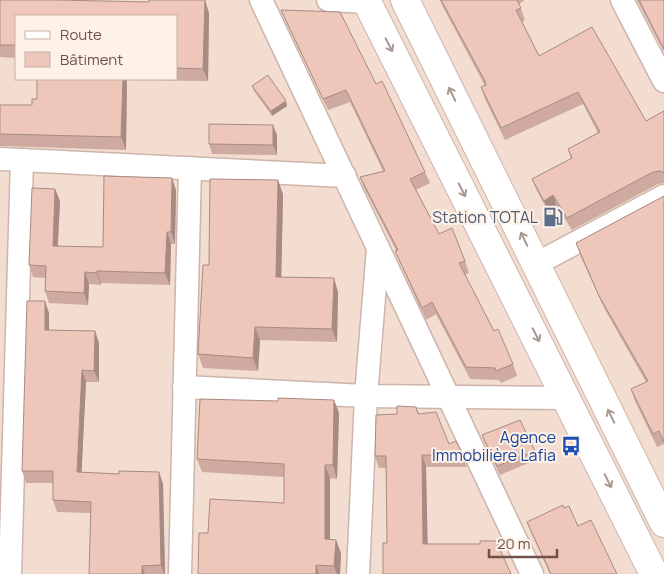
<svg xmlns="http://www.w3.org/2000/svg" width="664" height="574" viewBox="0 0 664 574" font-family="Manrope,sans-serif">
  <style>
    .residential { fill: #f2ddd0; fill-rule: evenodd }
    .lines { fill: none; stroke-linecap: round; stroke-linejoin: round }
    .street-casing { stroke: #cdb5ac; stroke-width: 25 }
    .secondary-casing { stroke: #d0b4a9; stroke-width: 30 }
    .street { stroke: #fff; stroke-width: 22 }
    .secondary { stroke: #fff; stroke-width: 28 }
    .wall { fill: #ceaaa0 }
    .shaded-wall { fill: #a78b82 }
    .building { fill: #efc6ba; stroke: #a78b82 }
    .oneway { stroke: #a99792 }
    .labels { text-anchor: middle; dominant-baseline: central; stroke-width: 4; stroke-linejoin: round; paint-order: stroke }
    .service-label { font-size: 16px; fill: #4e5e75; stroke: #fef1e7; text-anchor: end }
    .transit-label { font-size: 16px; fill: #164399; stroke: #fef1e7; text-anchor: end }
  </style>
  <rect width="100%" height="100%" fill="#fbece1"/>
  <path class="residential" d="M0 0H664V574H0ZM16 16H176V79H16Z"/>
  <g class="lines">
    <defs>
      <g id="street">
        <path d="M261 0 532 574"/>
        <path d="M328 0 367 2"/>
        <path d="M622 0 664 81"/>
        <path d="M0 159 345 176"/>
        <path d="M536 264 664 196"/>
        <path d="M184 387 366 396 567 398"/>
        <path d="M10 574 22 160"/>
        <path d="M180 574 190 168"/>
        <path d="M358 574 366 396 378 248"/>
      </g>
      <g id="secondary">
        <path d="M366 0 654 574"/>
        <path d="M405 0 664 523"/>
      </g>
    </defs>
    <use href="#street" class="street-casing"/>
    <use href="#secondary" class="secondary-casing"/>
    <use href="#street" class="street"/>
    <use href="#secondary" class="secondary"/>
  </g>
  <g class="wall">
    <path d="M0 0 209 13 208 81 127 80 126 150 0 146V105H32L37 99V79H176V16H16V58L0 57Z"/>
    <path d="M440 0H525L519 4 525 20 522 22 539 56 646 121 664 111V183L658 184 572 230 557 207 549 213 537 191 532 179 571 159 568 149 598 133 583 104 505 140 485 99 481 87 485 86 442 5Z"/>
    <path d="M637 0H664V52Z"/>
    <path d="M281 10 376 84 425 172 430 183 416 190 439 234 465 261 469 273 465 275 494 331 513 364 517 376 501 383 499 380 470 379 436 314 426 320 400 263 395 251 396 250 364 188 360 177 383 171 350 102 328 110 286 22Z"/>
    <path d="M252 86 287 106 272 116 254 91Z"/>
    <path d="M277 135V155L212 154 209 144Z"/>
    <path d="M55 189 60 201 58 246 103 247 176 190 175 244H171L170 285 101 283V285L89 284 88 305 49 303 45 291V278L33 277 29 265Z"/>
    <path d="M283 194 281 277 338 292 337 342 260 340 258 371 203 368 198 354 209 265Z"/>
    <path d="M664 196V444L657 447 635 401 631 389 646 382 604 308 580 255 576 243Z"/>
    <path d="M49 313V330L95 331 99 343V382H86L81 473 119 474 159 472 163 484 165 574H89L91 513 57 512 53 500V483H26L22 471Z"/>
    <path d="M334 400 339 413 337 479 330 478V539L341 553 340 574H198L208 533 284 503V477L202 472 197 459 278 401Z"/>
    <path d="M416 407 419 414 449 444 463 455 467 467H426L427 544 511 574 387 543 386 468H379L375 456 397 414Z"/>
    <path d="M482 435 535 451 538 459 500 475 485 443Z"/>
    <path d="M564 508 578 526 617 574H550L531 532 527 522Z"/>
  </g>
  <g class="shaded-wall">
    <path d="M205 0 209 13 208 81 203 69Z"/>
    <path d="M123 79H127V80L126 150 121 137Z"/>
    <path d="M286 101 287 106 272 116 271 111Z"/>
    <path d="M273 125 277 135V155L273 145Z"/>
    <path d="M172 178 176 190 175 244 171 232Z"/>
    <path d="M278 180 283 194 281 290 276 277Z"/>
    <path d="M55 189 60 201 57 257 53 246Z"/>
    <path d="M553 195 557 207 549 213 544 201Z"/>
    <path d="M167 232 171 244 170 285 165 273Z"/>
    <path d="M97 271 101 283V285L97 273Z"/>
    <path d="M85 272 89 284 88 305 84 293Z"/>
    <path d="M334 278 338 292 337 342 332 329Z"/>
    <path d="M45 301 49 313V342L45 330Z"/>
    <path d="M255 327 260 340 258 371 253 358Z"/>
    <path d="M95 331 99 343V382L94 371Z"/>
    <path d="M82 370 86 382 81 484 77 472Z"/>
    <path d="M334 400 339 413 337 479 333 465Z"/>
    <path d="M422 455 426 467 428 556 423 544Z"/>
    <path d="M325 465 330 478V552L325 539Z"/>
    <path d="M159 472 163 484 165 574H164L161 565Z"/>
    <path d="M336 540 341 553 340 574H337L334 566Z"/>
    <path d="M316 565 319 574H316Z"/>
    <path d="M142 566 145 574H142Z"/>
  </g>
  <g class="building">
    <path d="M0 0H58L149 2V0H205L203 69 176 68V16H16V45H0Z"/>
    <path d="M441 0H517L521 8 516 10 539 56 592 27 646 121 664 111V173L661 171 653 172 567 218 553 195 544 201 532 179 572 158 568 149 600 132 578 92 501 128 481 87 486 85 485 81Z"/>
    <path d="M639 0H664V49Z"/>
    <path d="M281 10 340 12 376 84 382 81 425 172 410 179 439 234 452 228 465 261 459 263 494 331 498 329 513 364 496 371 495 368 466 367 432 302 422 308 395 251 398 250 360 177 385 171 346 90 323 99Z"/>
    <path d="M268 75 286 101 271 111 252 86Z"/>
    <path d="M37 79H123L121 137 0 134V105H32V99H37Z"/>
    <path d="M209 124 273 125V145L209 144Z"/>
    <path d="M104 176 172 178 171 232H167L165 273 97 271V273L85 272 84 293 45 291 46 266 29 265 32 188 55 189 53 246 103 247Z"/>
    <path d="M210 179 278 180 276 277 334 278 332 329 255 327 253 358 198 354 203 265H209Z"/>
    <path d="M664 196V442L659 431 653 434 631 389 648 381 599 296 576 243Z"/>
    <path d="M27 301H45V330L95 331 94 371 82 370 77 472 119 474V471L159 472 161 565 142 566V574H89L91 502 53 500V471H22Z"/>
    <path d="M278 398 334 400 333 465H325V539L336 540 334 566 316 565V574H198L199 533H208L210 499 284 503V464L197 459 200 399 278 401Z"/>
    <path d="M397 406 416 407 418 414 436 412 449 444 456 441 463 455H422L423 544H480V541H496L511 574H383V543H387L386 456H375L376 415 397 414Z"/>
    <path d="M520 420 535 451 497 466 482 435Z"/>
    <path d="M563 505 564 508 569 506 578 526 591 520 617 574H551L527 522Z"/>
  </g>
  <defs><path id="oneway-shaft" d="M-6 0H5M1.5-3L5.5 0L1.5 3" fill="none" stroke-width="1.6" stroke-linecap="round" stroke-linejoin="round" transform="scale(1.25)"/></defs>
  <g class="oneway">
    <use href="#oneway-shaft" transform="translate(389 45) rotate(63)"/>
    <use href="#oneway-shaft" transform="translate(452 94) rotate(-116)"/>
    <use href="#oneway-shaft" transform="translate(462 190) rotate(63)"/>
    <use href="#oneway-shaft" transform="translate(524 239) rotate(-116)"/>
    <use href="#oneway-shaft" transform="translate(536 335) rotate(63)"/>
    <use href="#oneway-shaft" transform="translate(611 416) rotate(-116)"/>
    <use href="#oneway-shaft" transform="translate(608 481) rotate(64)"/>
  </g>
  <defs>
    <symbol id="fuel-bare" viewBox="-9 -9 18 18"><path d="M-5.5-6h7V0h2V4h1.3V-2.5L3-4.5l.8-.8L6-3V5H2.5V1h-1V6h-7ZM-4.2-4.7v3.2H.2V-4.7Z" fill="#5c6f8a" stroke="#fef1e7" stroke-width="2.5" paint-order="stroke"/></symbol>
    <symbol id="bus-bare" viewBox="-9 -9 18 18"><path d="M-5-6H5V4H4V6H2V4H-2V6H-4V4H-5ZM-3.5-4V0h7V-4ZM-3.5 1.2v1.5H-2V1.2ZM2 1.2v1.5H3.5V1.2Z" fill="#1a4fb4" stroke="#fef1e7" stroke-width="2.5" paint-order="stroke"/></symbol>
  </defs>
  <g fill-rule="evenodd">
    <use href="#fuel-bare" x="539" y="203" width="28" height="28"/>
    <use href="#bus-bare" x="557" y="432" width="28" height="28"/>
  </g>
  <g class="labels">
    <g class="service-label">
      <text x="538" y="217">Station TOTAL</text>
    </g>
    <g class="transit-label">
      <text x="556" y="437">Agence<tspan x="556" dy="18">Immobilière Lafia</tspan></text>
    </g>
  </g>
  <rect x="15" y="15" width="162" height="65" fill="#fef1e7" stroke="#c5b1a8"/>
  <rect x="25" y="31" width="25" height="8" fill="#ffffff" stroke="#c5b1a8"/>
  <text x="60" y="40" font-size="15" fill="#70514a">Route</text>
  <rect x="25" y="52" width="25" height="15" fill="#efc6ba" stroke="#c5b1a8"/>
  <text x="60" y="65" font-size="15" fill="#70514a">Bâtiment</text>
  <path d="M489 549v8h68v-8" fill="none" stroke="#70514a" stroke-width="2.5"/>
  <text x="497" y="549" font-size="15" fill="#70514a" stroke="#fef1e7" stroke-width="4" paint-order="stroke">20 m</text>
</svg>
